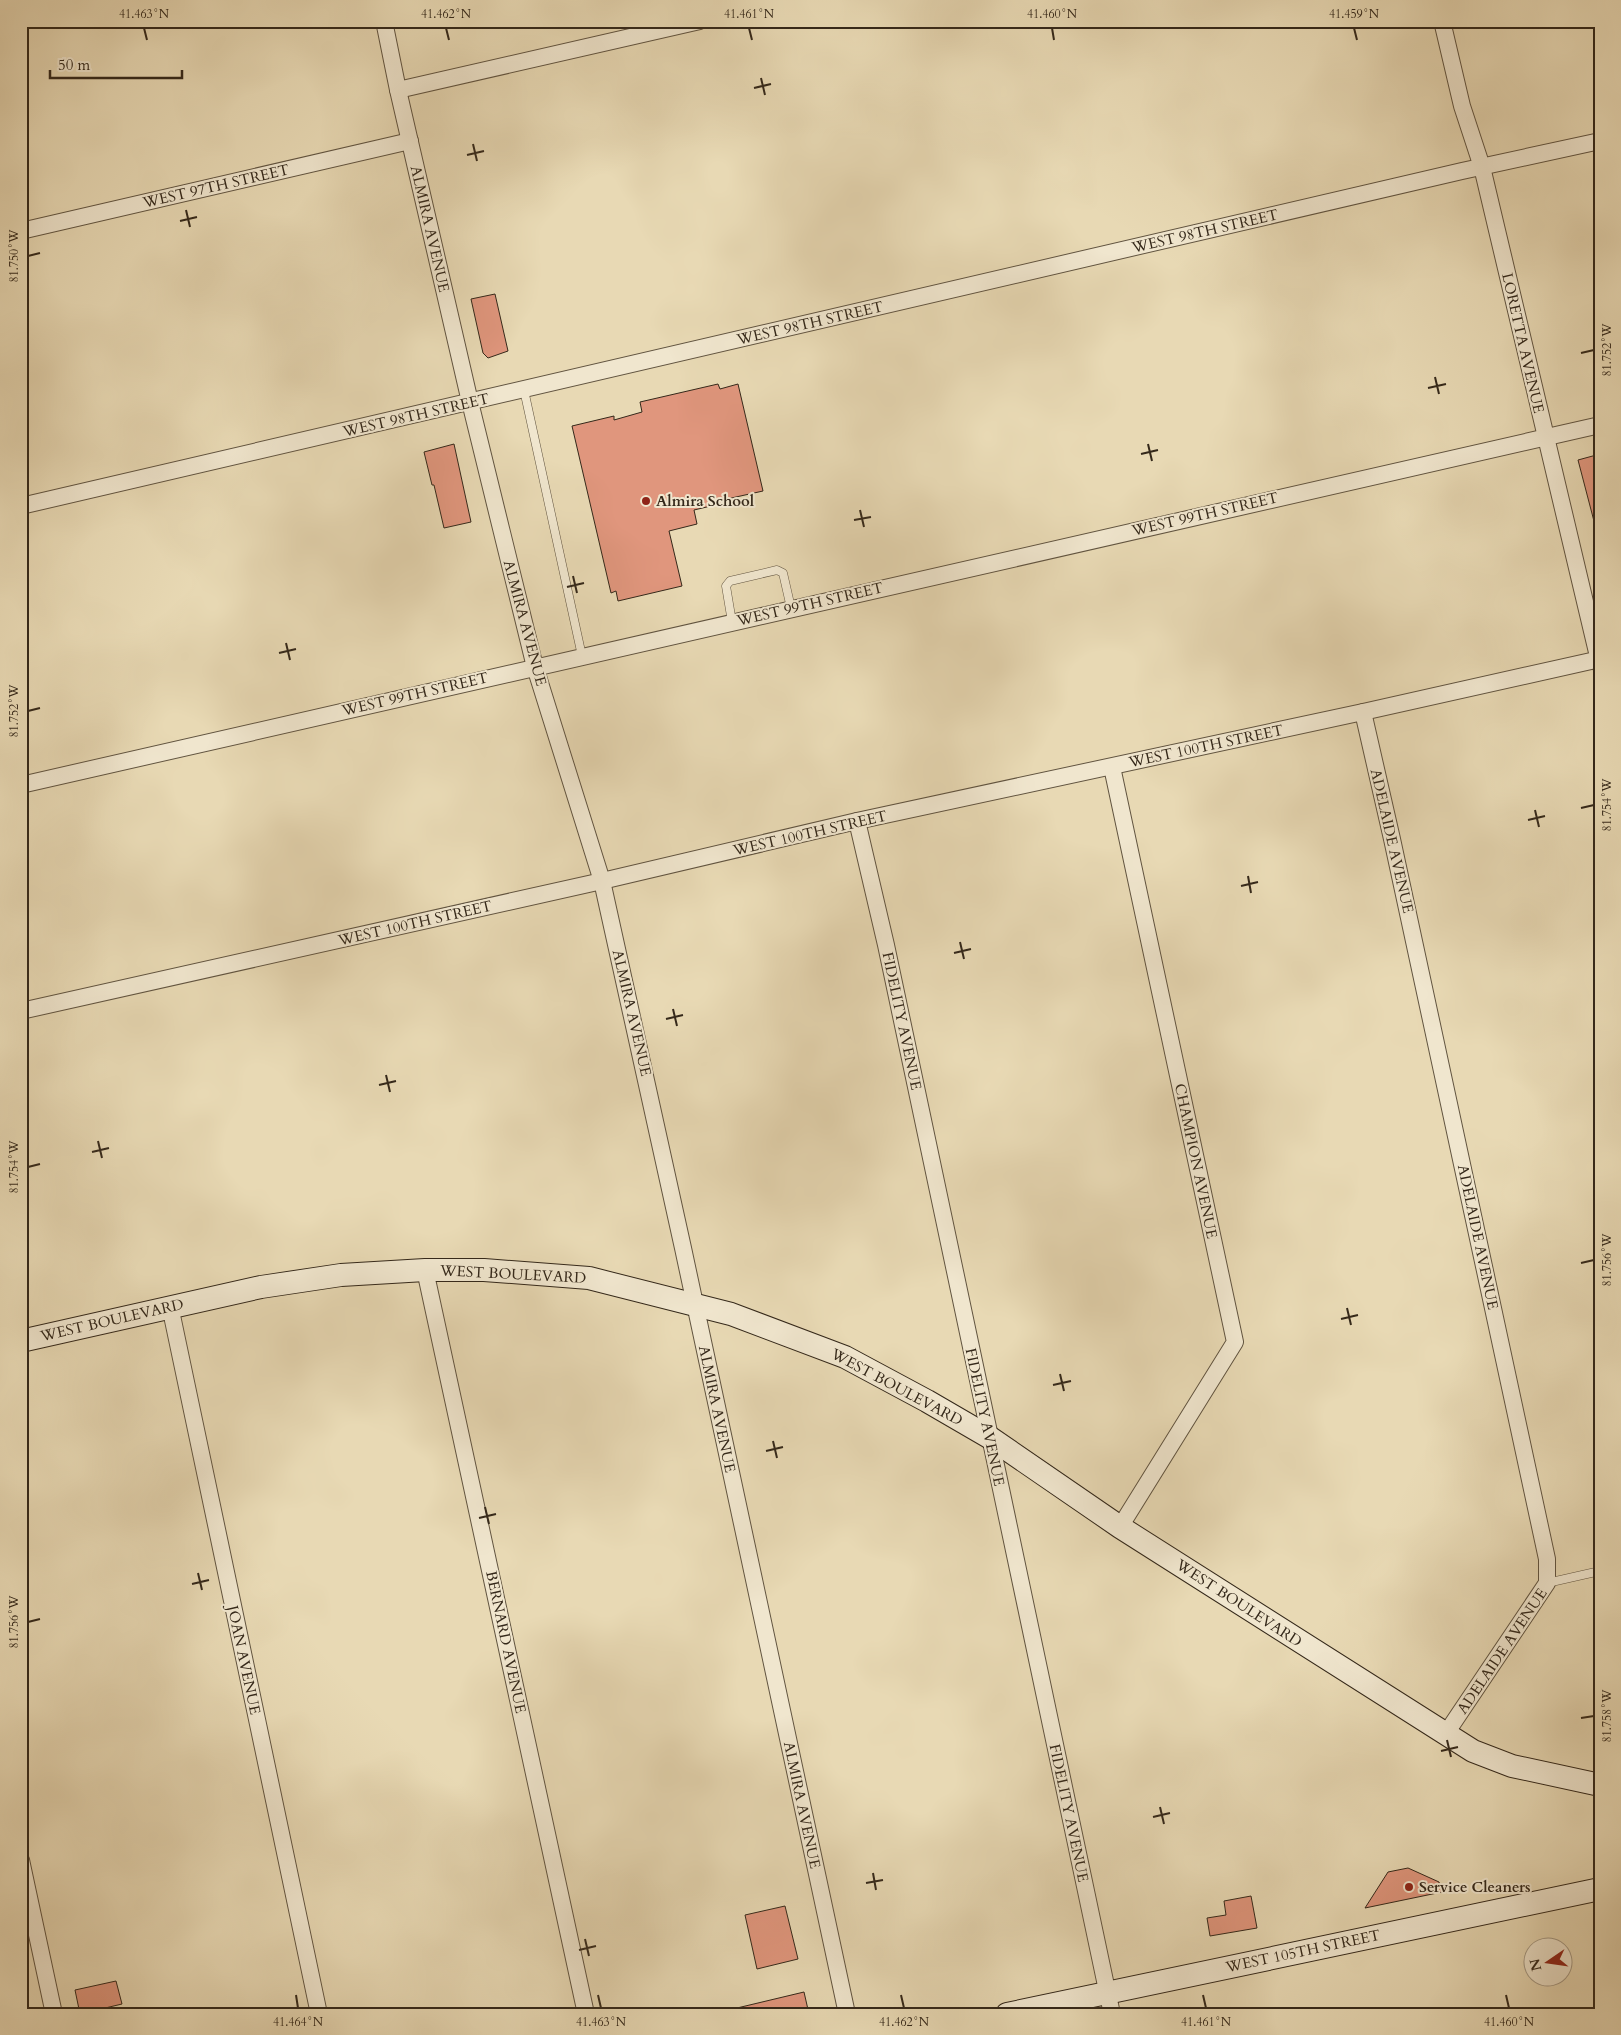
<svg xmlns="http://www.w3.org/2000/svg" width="1621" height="2035" viewBox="0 0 1621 2035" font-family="Cardo,serif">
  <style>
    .building { fill: #e0967d; stroke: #34281a }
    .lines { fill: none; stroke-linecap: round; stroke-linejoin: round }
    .lane-casing { stroke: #615440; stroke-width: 9 }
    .street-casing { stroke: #615440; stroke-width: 18 }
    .secondary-casing { stroke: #34281a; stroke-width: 24 }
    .lane { stroke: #f0e6ce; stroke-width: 8 }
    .street { stroke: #f0e6ce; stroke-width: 16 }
    .secondary { stroke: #f0e6ce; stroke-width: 22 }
    .ticks { fill: none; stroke: #34281a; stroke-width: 2 }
    .poi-dot { fill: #8f2418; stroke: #f0e6ce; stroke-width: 2 }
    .labels { text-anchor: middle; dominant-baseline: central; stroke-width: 4; stroke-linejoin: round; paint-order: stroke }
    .street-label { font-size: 15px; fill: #34281a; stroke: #f0e6ce }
    .poi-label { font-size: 15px; font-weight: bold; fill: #34281a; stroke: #f0e6ce; text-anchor: start }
    .neatline { fill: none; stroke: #34281a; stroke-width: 2 }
    .ticks-label { font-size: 12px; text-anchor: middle; fill: #34281a }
  </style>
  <rect width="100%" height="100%" fill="#e8d9b4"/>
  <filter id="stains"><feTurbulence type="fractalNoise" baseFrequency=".004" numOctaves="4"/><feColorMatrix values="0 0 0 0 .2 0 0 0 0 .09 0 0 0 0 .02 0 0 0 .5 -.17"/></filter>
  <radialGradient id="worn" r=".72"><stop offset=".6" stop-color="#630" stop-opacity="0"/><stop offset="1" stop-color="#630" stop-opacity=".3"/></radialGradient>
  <g class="building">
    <path d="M495 294 508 351 488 358 483 353 471 299Z"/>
    <path d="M718 384 720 389 738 384 763 491 727 499 728 502 694 510 697 524 669 531 682 586 618 601 616 591 611 593 572 426 614 416V420L642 412 640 402Z"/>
    <path d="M454 444 471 522 444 528 434 485H432L424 452Z"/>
    <path d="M1600 454V524L1595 525 1578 460Z"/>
    <path d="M1408 1868 1439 1882 1442 1892 1365 1908 1388 1872Z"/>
    <path d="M1251 1896 1257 1928 1210 1936 1207 1918 1226 1915 1224 1901Z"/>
    <path d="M785 1906 798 1959 757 1969 745 1915Z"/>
    <path d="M116 1981 122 2004 80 2014 75 1990Z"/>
    <path d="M804 1992 809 2014H738L737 2008Z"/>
  </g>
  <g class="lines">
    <defs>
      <g id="lane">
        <path d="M524 390 582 656"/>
        <path d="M732 622 726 586 730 581 777 570 783 573 791 608"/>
        <path d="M1547 1583 1600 1571"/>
      </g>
      <g id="street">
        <path d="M384 21 398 90 470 402 535 667 602 881 683 1248 847 2014"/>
        <path d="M1442 21 1462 106 1482 167 1600 665"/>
        <path d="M398 90 700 21"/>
        <path d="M21 231 410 141"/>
        <path d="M21 506 1462 171 1600 141"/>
        <path d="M1363 712 1392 839 1547 1559V1583L1445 1735"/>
        <path d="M1112 767 1235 1342 1120 1527"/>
        <path d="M21 785 1600 425"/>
        <path d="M857 821 886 945 1112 2014"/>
        <path d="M21 1011 602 881 857 821 1363 712 1600 659"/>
        <path d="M425 1270 586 2014"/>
        <path d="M170 1306 319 2014"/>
        <path d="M21 1860 54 2014"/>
      </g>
      <g id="secondary">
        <path d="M21 1341 261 1287 341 1275 425 1270H484L589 1278 731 1314 845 1357 927 1401 989 1437 1120 1527 1473 1751 1512 1766 1600 1785"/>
        <path d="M1007 2014 1600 1889"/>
      </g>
    </defs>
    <use href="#lane" class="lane-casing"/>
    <use href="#street" class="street-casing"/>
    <use href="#secondary" class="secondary-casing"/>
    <use href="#lane" class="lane"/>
    <use href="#street" class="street"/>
    <use href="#secondary" class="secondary"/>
  </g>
  <path class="ticks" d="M144 28 147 40M446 28 449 40M749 28 752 40M1052 28 1054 40M1354 28 1357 40M761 78 765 95M754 88 771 84M473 144 477 161M467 155 484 151M186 210 190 227M180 221 197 217M28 256 40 253M1581 353 1594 350M1435 377 1439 394M1428 388 1446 384M1148 444 1152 461M1141 454 1158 450M860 510 864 527M854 520 871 517M573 576 577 593M567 587 584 583M286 643 290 660M279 653 296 649M28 711 40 708M1581 808 1594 805M1535 810 1539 827M1528 820 1545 816M1248 876 1251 893M1241 886 1258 882M960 942 964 959M954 953 971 949M673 1009 677 1026M666 1019 683 1015M386 1075 390 1092M379 1085 396 1081M98 1141 102 1158M92 1152 109 1148M28 1167 40 1164M1581 1263 1594 1260M1347 1308 1351 1325M1341 1319 1358 1315M1060 1374 1064 1391M1053 1385 1071 1381M773 1441 777 1458M766 1451 783 1447M485 1507 489 1524M479 1518 496 1514M198 1573 202 1590M192 1584 209 1580M28 1622 40 1619M1581 1718 1594 1716M1447 1740 1451 1757M1441 1751 1458 1747M1160 1807 1164 1824M1153 1817 1170 1813M873 1873 876 1890M866 1883 883 1880M585 1939 589 1956M579 1950 596 1946M296 1995 298 2008M598 1995 601 2008M901 1995 904 2008M1203 1995 1206 2008M1506 1995 1509 2008"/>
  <g class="poi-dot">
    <circle cx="646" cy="501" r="5"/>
    <circle cx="1409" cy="1887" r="5"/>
  </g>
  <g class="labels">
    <g class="street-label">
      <text transform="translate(216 186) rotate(-13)">WEST 97TH STREET</text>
      <text transform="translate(430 229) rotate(77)">ALMIRA AVENUE</text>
      <text transform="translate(1205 231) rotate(-13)">WEST 98TH STREET</text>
      <text transform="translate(810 323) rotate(-13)">WEST 98TH STREET</text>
      <text transform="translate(1523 343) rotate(77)">LORETTA AVENUE</text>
      <text transform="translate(416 415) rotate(-13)">WEST 98TH STREET</text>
      <text transform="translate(1205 514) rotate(-13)">WEST 99TH STREET</text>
      <text transform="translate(810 604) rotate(-13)">WEST 99TH STREET</text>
      <text transform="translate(525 623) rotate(75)">ALMIRA AVENUE</text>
      <text transform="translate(415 694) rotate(-13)">WEST 99TH STREET</text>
      <text transform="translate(1206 746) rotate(-12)">WEST 100TH STREET</text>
      <text transform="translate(810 833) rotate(-13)">WEST 100TH STREET</text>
      <text transform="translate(1392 841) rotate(77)">ADELAIDE AVENUE</text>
      <text transform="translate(415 923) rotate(-13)">WEST 100TH STREET</text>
      <text transform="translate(632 1013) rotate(77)">ALMIRA AVENUE</text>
      <text transform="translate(902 1021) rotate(78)">FIDELITY AVENUE</text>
      <text transform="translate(1196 1161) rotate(78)">CHAMPION AVENUE</text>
      <text transform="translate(1478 1237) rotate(78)">ADELAIDE AVENUE</text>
      <text transform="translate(513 1274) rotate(3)">WEST BOULEVARD</text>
      <text transform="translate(112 1320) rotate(-13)">WEST BOULEVARD</text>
      <text transform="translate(897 1387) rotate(28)">WEST BOULEVARD</text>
      <text transform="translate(717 1409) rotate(78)">ALMIRA AVENUE</text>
      <text transform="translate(985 1417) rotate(78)">FIDELITY AVENUE</text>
      <text transform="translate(1239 1603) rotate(33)">WEST BOULEVARD</text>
      <text transform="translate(506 1642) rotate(78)">BERNARD AVENUE</text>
      <text transform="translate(1502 1651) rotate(-56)">ADELAIDE AVENUE</text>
      <text transform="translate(244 1660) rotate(78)">JOAN AVENUE</text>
      <text transform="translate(802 1805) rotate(78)">ALMIRA AVENUE</text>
      <text transform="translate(1069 1813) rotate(78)">FIDELITY AVENUE</text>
      <text transform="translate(1303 1951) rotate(-12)">WEST 105TH STREET</text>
    </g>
    <g class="poi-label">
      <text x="656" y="501">Almira School</text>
      <text x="1419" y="1887">Service Cleaners</text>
    </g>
  </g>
  <rect width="1621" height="2035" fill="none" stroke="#e8d9b4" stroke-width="55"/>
  <g transform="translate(1548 1962) rotate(257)"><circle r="24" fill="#f0e6ce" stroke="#a59a86"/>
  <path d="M0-4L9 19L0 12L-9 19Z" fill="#8f2418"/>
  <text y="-8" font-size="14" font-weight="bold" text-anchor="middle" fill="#34281a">N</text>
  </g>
  <path d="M50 70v8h132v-8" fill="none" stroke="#34281a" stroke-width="2.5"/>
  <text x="58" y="70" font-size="15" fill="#34281a" stroke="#f0e6ce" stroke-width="4" paint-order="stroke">50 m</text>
  <rect x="28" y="28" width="1566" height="1980" class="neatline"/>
  <g class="ticks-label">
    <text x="144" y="18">41.463°N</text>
    <text x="446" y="18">41.462°N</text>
    <text x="749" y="18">41.461°N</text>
    <text x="1052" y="18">41.460°N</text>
    <text x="1354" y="18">41.459°N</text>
    <text transform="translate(14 256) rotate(-90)" y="4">81.750°W</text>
    <text transform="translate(1607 350) rotate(-90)" y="4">81.752°W</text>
    <text transform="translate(14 711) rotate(-90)" y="4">81.752°W</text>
    <text transform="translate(1607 805) rotate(-90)" y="4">81.754°W</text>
    <text transform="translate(14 1167) rotate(-90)" y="4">81.754°W</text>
    <text transform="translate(1607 1260) rotate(-90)" y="4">81.756°W</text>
    <text transform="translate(14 1622) rotate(-90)" y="4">81.756°W</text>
    <text transform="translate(1607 1716) rotate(-90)" y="4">81.758°W</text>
    <text x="298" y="2026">41.464°N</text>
    <text x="601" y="2026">41.463°N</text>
    <text x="904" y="2026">41.462°N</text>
    <text x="1206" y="2026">41.461°N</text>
    <text x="1509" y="2026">41.460°N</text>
  </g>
  <rect width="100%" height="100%" filter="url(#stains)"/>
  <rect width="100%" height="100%" fill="url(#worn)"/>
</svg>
